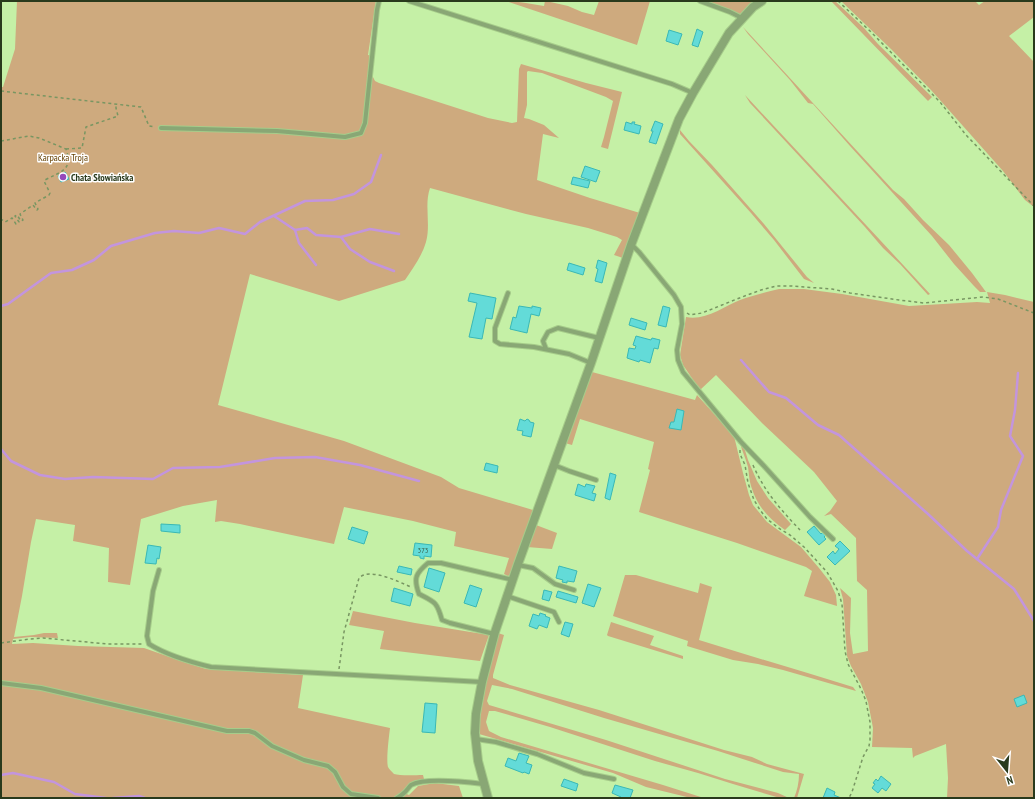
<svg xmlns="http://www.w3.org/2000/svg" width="1035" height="799" viewBox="0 0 1035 799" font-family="'PT Sans Narrow',sans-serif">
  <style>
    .green { fill: #ceaa7e }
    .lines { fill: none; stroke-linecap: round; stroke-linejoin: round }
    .stream { stroke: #c395dd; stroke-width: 2.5 }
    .building { fill: #63dbd8; stroke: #3ab8b5 }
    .lane-casing { stroke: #a6cc8a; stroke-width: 6 }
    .street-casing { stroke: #a6cc8a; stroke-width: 10 }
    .path { stroke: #789662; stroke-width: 1.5; stroke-dasharray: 3 3; stroke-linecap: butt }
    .lane { stroke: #89a775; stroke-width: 4 }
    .street { stroke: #89a775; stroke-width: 8 }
    .poi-dot { fill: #9549bb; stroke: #fff; stroke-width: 1.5 }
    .labels { text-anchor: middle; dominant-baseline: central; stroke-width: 3; stroke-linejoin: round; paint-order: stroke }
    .number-label { font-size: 8px; fill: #38624b }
    .park-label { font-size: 10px; fill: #654102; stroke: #fff }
    .poi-label { font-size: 10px; font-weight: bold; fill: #293a1c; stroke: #fff; text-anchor: start }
  </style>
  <rect width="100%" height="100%" fill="#c5f0a6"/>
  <g class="green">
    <path d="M17 1H376L368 55 374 56 372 75 375 81 379 83 488 118 512 123 517 122 519 69 521 64 586 83 622 92 608 149 601 147 604 137 613 101 606 97 542 73 528 71 527 72V105L524 118 529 119 544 125 559 138 543 134 537 180 590 198 640 213 623 258 614 255 622 240 617 237 588 228 526 214 430 188C424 205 431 224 426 242 422 256 413 268 405 280L339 301 250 274 218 405 344 441 441 477 459 488 533 510 511 574 508 576 504 574 509 558 454 546 456 532 413 521 344 507 334 544 240 524 221 521 215 522 217 500 183 506 141 519 130 585 108 582 109 548 73 541 75 525 36 519 31 542 22 596 14 637 34 635 44 633H57L58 638 30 637 13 639 12 644 33 643 78 646 144 648 187 663 206 669 303 675 298 708 390 728C389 736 386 760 388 767 389 769 392 772 394 774 400 776 416 775 423 775L424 779 414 781 402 792 409 795 418 786 435 783 459 786 463 798H1V87H3L15 49Z"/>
    <path d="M506 1C519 1 531 4 544 6L545 1H546L568 6 582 12 594 15 599 1H650L637 45Z"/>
    <path d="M705 1H756L740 15Z"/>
    <path d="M831 1H835L864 28 878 44 932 97 928 101Z"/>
    <path d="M841 1H975L979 5 985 1H1034V17L1009 36 1034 62V207L1025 200 1003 171 931 90 891 49Z"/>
    <path d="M743 27 893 190 904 199 923 220 949 245 972 273 986 292H980L974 286 954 264 932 236 850 146 813 104 808 103 790 80 748 34Z"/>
    <path d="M745 95 880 240 930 294 928 295 900 264 883 248 865 227 750 103Z"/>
    <path d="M680 130 689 141 712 165 764 224 807 277 814 283 804 279 774 240 751 213 680 134Z"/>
    <path d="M779 289H804L842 294 909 306 977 302 990 303 987 292 1005 295 1034 302V798H947L948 778 946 744 915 756 913 758 912 748 872 747 873 728 868 702 861 684 851 666 847 656 843 599 840 588 851 598 850 633 853 654 868 651 867 590 857 581 856 538 831 514 824 516 830 511 837 501 814 472 762 423 716 375 700 390 683 365 680 355 686 317C705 321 723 307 740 300 752 296 766 292 779 289Z"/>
    <path d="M592 372 695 400 697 395 734 436 743 473 749 495 753 505 767 522 801 547 819 568 830 582 836 595 837 606 804 596 812 571 806 567 737 543 639 512 650 470 648 469 654 442 580 419 572 445 565 443Z"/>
    <path d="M740 443 744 447 748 460 757 481 768 498 791 524 785 530C768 518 757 506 751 486 749 480 749 473 748 467 746 459 742 451 740 443Z"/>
    <path d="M536 525 557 533 552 549 527 547Z"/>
    <path d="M625 575H636L698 593 700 583 712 587 699 640C750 656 802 671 853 687L856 691 783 670 758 664 733 660 687 646 688 641 613 616Z"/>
    <path d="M353 611 415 623 489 635 480 661 380 649 384 631 349 625Z"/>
    <path d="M611 622 654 636 650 645 683 656V659L608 636 607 635Z"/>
    <path d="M498 633 504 635 493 675V678L510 685 599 710 724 750 752 757 767 764 804 774 797 798H794C797 791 799 783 799 774L783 772 718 751 604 718 512 689 492 685 487 701 489 705 606 740 725 779 778 793 789 798H780L733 784 698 773 655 761 550 727 495 711H489L486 722 489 731 501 737 663 785 704 798H691L646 787 613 773 479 734V719L482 693Z"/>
  </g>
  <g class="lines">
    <g class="stream">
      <path d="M274 216 295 230 307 228 316 235 341 237 370 229 399 234"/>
      <path d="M295 230 299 243 316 265"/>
      <path d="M341 237 350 249 370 262 394 271"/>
      <path d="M1 306 8 304 51 273 72 270 94 260 111 246 155 233 174 231 199 233 219 228 245 234 260 222 305 201 333 200 354 194 371 182 381 155"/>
      <path d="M741 360 769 392 786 398 818 425 839 435 928 514 967 551 1014 589 1034 621"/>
      <path d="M1 449 11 461 40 475 65 479 93 477 153 479 173 468 220 467 275 458 315 457 360 465 419 481"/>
      <path d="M977 559 998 527 1001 510 1023 456 1010 436 1015 410 1018 373"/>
      <path d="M1 775 13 773 54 782 75 794 106 798"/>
      <path d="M113 798 139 796 145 798"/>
    </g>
  </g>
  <g class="building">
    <path d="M697 29 703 32 698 47 692 45Z"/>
    <path d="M669 30 682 34 678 45 666 41Z"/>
    <path d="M655 121 663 124 656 144 649 142 653 131H651Z"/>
    <path d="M626 122 632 124V122H635L634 124 641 126 639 134 624 130Z"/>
    <path d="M585 166 600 171 596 182 581 177Z"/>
    <path d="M65 172 69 179 61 182 58 176Z"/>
    <path d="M573 177 590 181 588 188 571 184Z"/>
    <path d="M598 260 607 263 602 283 595 281 598 269 596 268Z"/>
    <path d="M569 263 585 268 583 275 567 270Z"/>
    <path d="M470 293 496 298 492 319 486 318 482 339 469 337 477 303 468 301Z"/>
    <path d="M519 306 532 308V306L541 308 539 316 531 314 527 333 510 329 513 317 516 318Z"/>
    <path d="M663 306 670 308 666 327 658 325Z"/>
    <path d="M631 318 647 323 645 330 629 325Z"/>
    <path d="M636 336 651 340 652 338 660 340 658 349 654 348 650 363 640 360 639 362 627 358 629 348 635 349 636 346 633 345Z"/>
    <path d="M677 409 684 411 681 430 669 428 671 422H674Z"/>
    <path d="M520 419 525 421 527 419 529 420 530 422 534 423 531 437 522 435 523 431 517 430Z"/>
    <path d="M486 463 498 466 497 473 484 470Z"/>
    <path d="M610 473 616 475 610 500 605 498Z"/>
    <path d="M578 484 585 487 586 484 595 486 592 493 596 494 594 501 575 495Z"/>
    <path d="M161 524 180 525V533L161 531Z"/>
    <path d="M814 526 821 534 823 532 826 535 824 537 826 539 819 545 807 532Z"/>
    <path d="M352 527 368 532 364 544 348 539Z"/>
    <path d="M840 541 850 551 835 565 827 557 833 551 835 554 839 549 835 546Z"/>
    <path d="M415 543 432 545 431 557 424 556V559L420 558V556L413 555Z"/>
    <path d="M148 545 161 547 159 559 157 558 156 564 145 563Z"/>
    <path d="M399 566 412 569 411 575 397 572Z"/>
    <path d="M559 566 577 571 574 582 567 581V583L562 582 563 580 556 578Z"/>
    <path d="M429 568 445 573 439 592 424 587Z"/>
    <path d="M588 584 601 588 594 607 582 603Z"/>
    <path d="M470 585 482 589 476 607 464 603Z"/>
    <path d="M394 588 413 594 410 606 391 601Z"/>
    <path d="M544 590 552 592 549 601 542 599Z"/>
    <path d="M558 591 578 597 576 603 556 597Z"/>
    <path d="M540 613 546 615 545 616 550 618 547 628 539 625 537 629 529 626 533 614 539 616Z"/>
    <path d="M565 622 573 624 569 637 561 634Z"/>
    <path d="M1024 695 1027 703 1017 707 1014 699Z"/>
    <path d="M425 703 437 704 435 733 422 732Z"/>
    <path d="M519 753 529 756 526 763 532 765 529 774 524 772 523 773 505 766 508 758 516 761Z"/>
    <path d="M881 776 891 784 886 791 882 788 878 793 872 788 875 784 873 783 876 779 878 781Z"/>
    <path d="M564 779 578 784 576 791 561 786Z"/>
    <path d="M615 785 633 790 630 798H621V797L612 793Z"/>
    <path d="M827 788 835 792 834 795 841 798H823Z"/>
  </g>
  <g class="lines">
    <defs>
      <g id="lane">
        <path d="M409 1 672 84 693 93"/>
        <path d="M700 1 730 12 742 18"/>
        <path d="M161 128 277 131 345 137 361 133 365 123 377 10 379 1"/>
        <path d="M632 245 639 252 674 295 681 307 682 324 677 350 678 360 683 372 741 442 764 466 810 517 833 539"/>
        <path d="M508 293 495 328V341L500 344 534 347 569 354 591 363"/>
        <path d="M546 349 543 341 548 332 558 328 599 338"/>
        <path d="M554 465 569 471 596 480"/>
        <path d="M518 565 533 568 555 584 574 590"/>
        <path d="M159 570 153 591 147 636 149 644C168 656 190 662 211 667L482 682"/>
        <path d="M507 596 554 612 559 622"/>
        <path d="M494 634 450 623 442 620C437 602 435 602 419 594 413 578 416 573 428 563H441L513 580"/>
        <path d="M1 683 41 688 227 731H249L255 733 272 746 304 760 328 766 335 772 343 787 351 794 378 798"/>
        <path d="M476 739 496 742 537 754 584 773 614 779"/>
        <path d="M397 798C400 796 402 795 405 792 407 790 409 787 411 785 425 777 467 782 484 784"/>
      </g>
      <path id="street" d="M488 798 478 761 475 733 476 714 482 682 495 632 518 564 591 363 631 245 679 119 693 93 729 33 753 7 762 1"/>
    </defs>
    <use href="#lane" class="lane-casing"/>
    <use href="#street" class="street-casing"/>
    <g class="path">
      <path d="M838 1 870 31 940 102 966 135 1034 206"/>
      <path d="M1 91 141 107 149 126 155 127"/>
      <path d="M1 141 29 136 39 138 66 149C73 170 62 171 45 180L44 181 50 193 49 195 35 203 38 209 37 210 33 205 20 214 23 220 21 221 17 215 15 216 19 222 16 224 12 218 5 222 1 219"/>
      <path d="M66 149 82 148 86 127 118 116 116 108V104"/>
      <path d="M687 313 690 315 702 313 742 297 761 290 776 286H791L832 289 850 293 899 300 924 303 983 297 998 299 1034 313"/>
      <path d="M740 450V454L745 465 748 483 754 500 760 510 767 519 780 529 790 535 804 547 827 572 838 591 842 604 845 651 848 664 861 689 866 701 868 712 870 722V740L869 746 863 757 852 792 849 798"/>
      <path d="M753 465C764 491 781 510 800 530"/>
      <path d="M1 643 30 639 43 638 108 644H143"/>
      <path d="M339 669 344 632 359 578C370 567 399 582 411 587"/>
    </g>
    <use href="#lane" class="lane"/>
    <use href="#street" class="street"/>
  </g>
  <circle class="poi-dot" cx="63" cy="177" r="4"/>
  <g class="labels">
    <g class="number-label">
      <text x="423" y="550">373</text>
    </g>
    <g class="park-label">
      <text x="63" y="157">Karpacka Troja</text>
    </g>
    <g class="poi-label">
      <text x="71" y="177">Chata Słowiańska</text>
    </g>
  </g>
  <rect width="1035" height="799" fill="none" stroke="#293a1c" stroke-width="4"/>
  <g transform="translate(1007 771) rotate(163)" stroke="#ffffff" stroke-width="3" paint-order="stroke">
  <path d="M0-3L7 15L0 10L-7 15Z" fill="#293a1c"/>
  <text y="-6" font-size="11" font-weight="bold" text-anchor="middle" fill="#293a1c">N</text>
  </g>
</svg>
